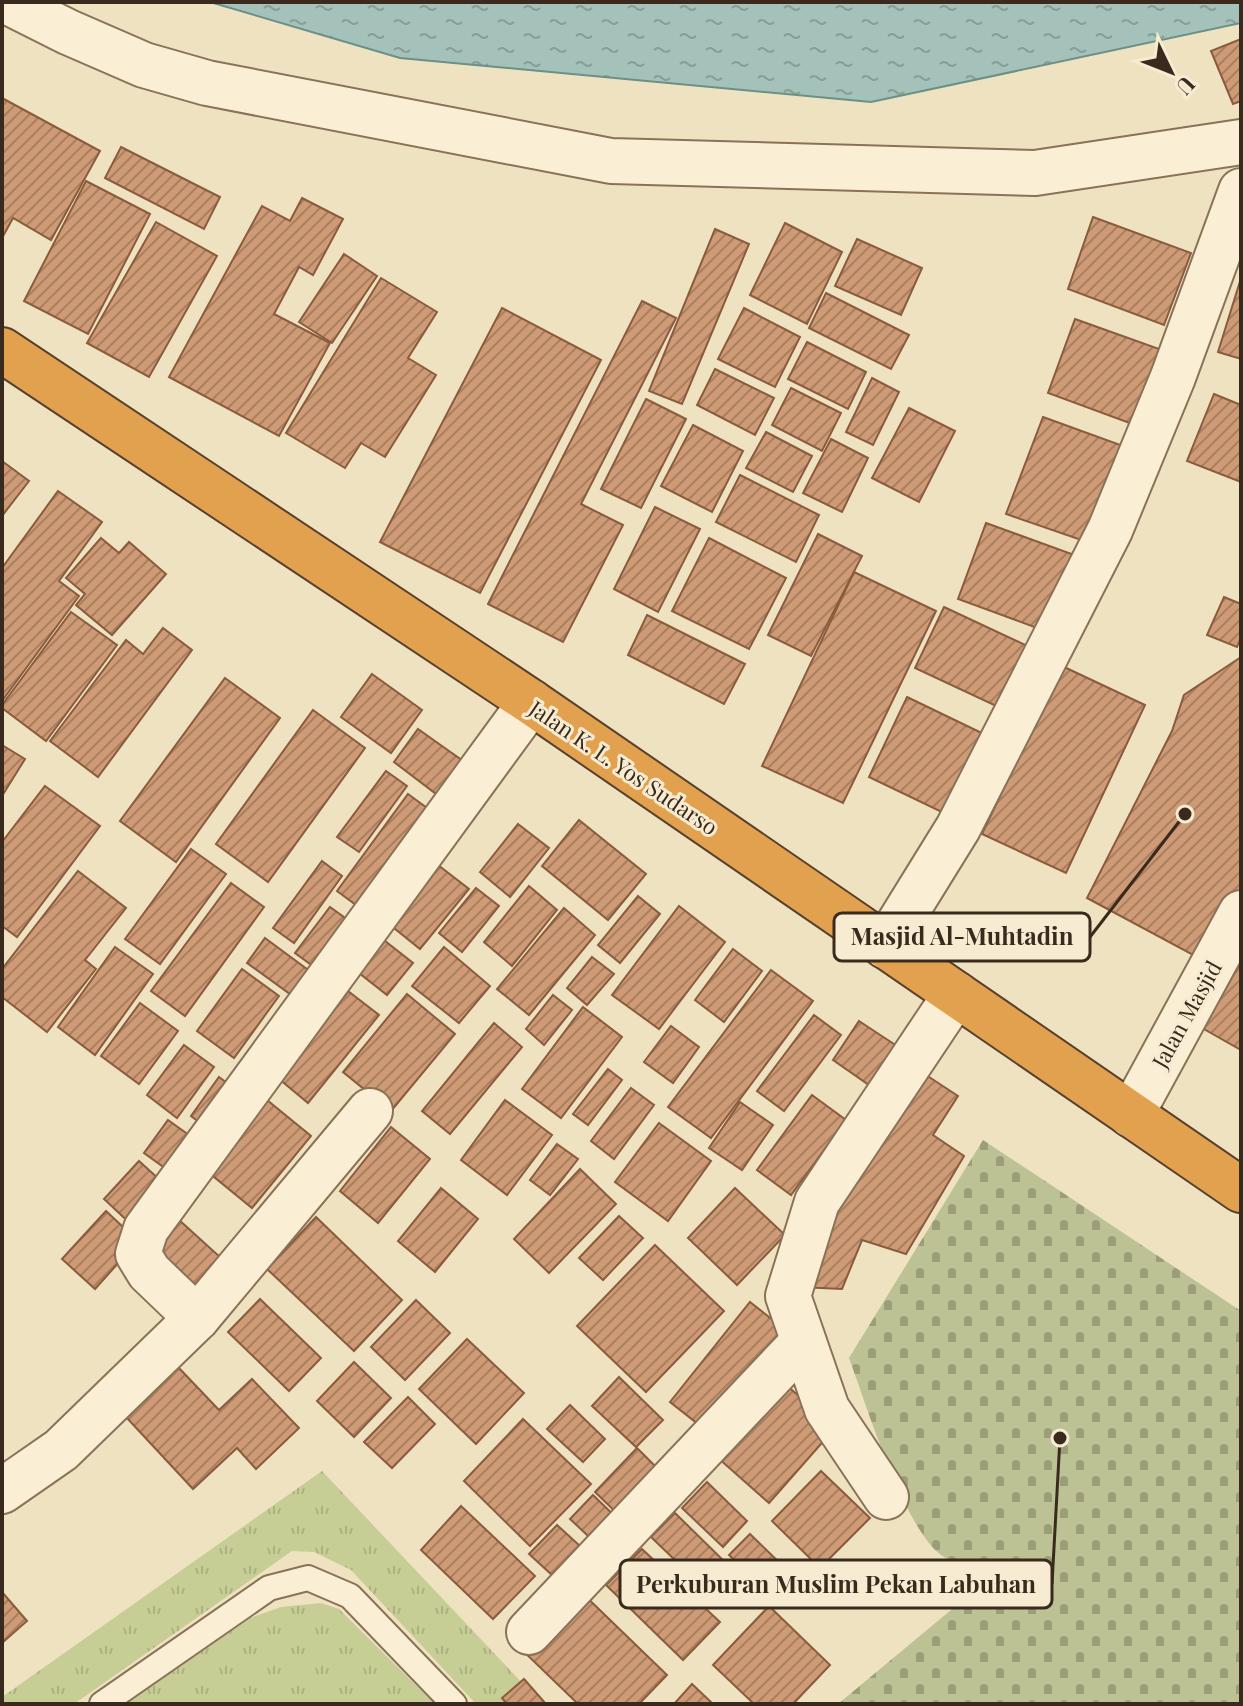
<svg xmlns="http://www.w3.org/2000/svg" width="1243" height="1706" viewBox="0 0 1243 1706" font-family="'Playfair Display',serif">
  <style>
    .grass { fill: url(#grass-tufts) }
    .cemetery { fill: url(#cemetery-stones) }
    .water { fill: url(#water-ripples); stroke: #6b9087; stroke-width: 2 }
    .building { fill: url(#building-hatch); stroke: #8a5b3d; stroke-width: 2 }
    .lines { fill: none; stroke-linecap: round; stroke-linejoin: round }
    .lane-casing { stroke: #8a7258; stroke-width: 28 }
    .street-casing { stroke: #8a7258; stroke-width: 48 }
    .highway-casing { stroke: #57402d; stroke-width: 48 }
    .lane { stroke: #faefd5; stroke-width: 24 }
    .street { stroke: #faefd5; stroke-width: 44 }
    .highway { stroke: #e2a14f; stroke-width: 44 }
    .labels { text-anchor: middle; dominant-baseline: central; stroke-width: 6; stroke-linejoin: round; paint-order: stroke }
    .street-label { font-size: 22px; fill: #392a1d; stroke: #f7ecd1 }
    .leader { fill: none; stroke: #392a1d; stroke-width: 3 }
    .callout-dot { fill: #392a1d; stroke: #f7ecd1; stroke-width: 3 }
    .callout { fill: #f7ecd1; stroke: #392a1d; stroke-width: 3 }
    .callout-label { font-size: 24px; text-anchor: middle; font-weight: bold; fill: #392a1d }
  </style>
  <defs>
    <pattern id="grass-tufts" width="24" height="20" patternUnits="userSpaceOnUse" patternTransform="scale(2)"><rect width="24" height="20" fill="#c7ce95"/><path d="M3 7l-1-3M5 7V3M7 7l1-3M15 17l-1-3M17 17v-4M19 17l1-3" fill="none" stroke="#acb180"/></pattern>
    <pattern id="cemetery-stones" width="16" height="16" patternUnits="userSpaceOnUse" patternTransform="scale(2)"><rect width="16" height="16" fill="#bdc294"/><path d="M2 7V4a2 2 0 0 1 4 0v3zM10 15v-3a2 2 0 0 1 4 0v3z" fill="#9b9e78"/></pattern>
    <pattern id="water-ripples" width="26" height="14" patternUnits="userSpaceOnUse" patternTransform="scale(2)"><rect width="26" height="14" fill="#a4c2b9"/><path d="M2 4q2-2 4 0t4 0M15 11q2-2 4 0t4 0" fill="none" stroke="#879e96"/></pattern>
    <pattern id="building-hatch" width="6" height="6" patternUnits="userSpaceOnUse" patternTransform="scale(2)"><rect width="6" height="6" fill="#cf9b76"/><path d="M-1 1l2-2M0 6l6-6M5 7l2-2" fill="none" stroke="#a97f60"/></pattern>
  </defs>
  <rect width="100%" height="100%" fill="#efe2c1"/>
  <g class="grass">
    <path d="M322 1471 542 1704H476L351 1570 314 1552 292 1551 74 1704H2V1697Z"/>
    <path d="M321 1603 339 1609 435 1704H126L250 1618 281 1607Z"/>
  </g>
  <path class="cemetery" d="M983 1140 1241 1311V1704H838L981 1585 980 1576C967 1569 953 1563 941 1555 904 1528 866 1404 849 1358Z"/>
  <path class="water" d="M210 2H1241V23L871 102 400 58Z"/>
  <g class="building">
    <path d="M1241 39V101L1233 104 1211 51Z"/>
    <path d="M2 98 100 151 51 240 13 218 2 238Z"/>
    <path d="M121 147 220 197 204 229 105 178Z"/>
    <path d="M86 181 150 214 88 334 24 301Z"/>
    <path d="M302 198 343 219 313 275 299 267 274 314 330 343 279 436 169 377 262 206 290 221Z"/>
    <path d="M1093 217 1191 253 1164 325 1068 289Z"/>
    <path d="M156 222 217 256 149 377 87 343Z"/>
    <path d="M785 223 842 252 807 324 750 295Z"/>
    <path d="M715 229 749 244 682 404 649 391Z"/>
    <path d="M857 239 922 268 901 315 835 286Z"/>
    <path d="M344 254 377 276 332 343 299 322Z"/>
    <path d="M381 278 437 312 408 358 436 375 385 457 361 443 345 468 286 433Z"/>
    <path d="M1241 278V359L1218 352Z"/>
    <path d="M826 293 909 335 891 369 809 328Z"/>
    <path d="M642 301 676 318 581 504 623 525 563 642 488 604Z"/>
    <path d="M502 308 601 360 480 593 380 542Z"/>
    <path d="M744 308 800 337 775 387 718 359Z"/>
    <path d="M1075 319 1162 350 1135 425 1048 393Z"/>
    <path d="M807 342 866 372 848 409 788 379Z"/>
    <path d="M715 369 774 398 755 435 697 405Z"/>
    <path d="M872 378 899 392 873 445 846 432Z"/>
    <path d="M791 388 841 413 822 451 772 425Z"/>
    <path d="M1214 394 1241 405V482L1187 461Z"/>
    <path d="M646 399 686 419 641 508 601 489Z"/>
    <path d="M909 408 955 431 919 502 872 478Z"/>
    <path d="M1043 417 1126 447 1090 543 1006 514Z"/>
    <path d="M693 425 743 451 712 512 661 486Z"/>
    <path d="M766 432 812 456 793 492 746 468Z"/>
    <path d="M831 439 868 458 842 512 803 493Z"/>
    <path d="M2 461 29 481 2 516Z"/>
    <path d="M740 475 819 515 796 562 716 522Z"/>
    <path d="M58 491 102 522 59 581 79 596 2 701V568Z"/>
    <path d="M655 507 700 529 658 612 614 589Z"/>
    <path d="M986 523 1080 557 1051 633 958 599Z"/>
    <path d="M818 534 862 556 811 656 768 635Z"/>
    <path d="M101 538 119 553 129 542 166 574 112 635 76 605 85 594 66 578Z"/>
    <path d="M709 538 786 578 749 649 672 611Z"/>
    <path d="M854 572 936 611 843 803 762 766Z"/>
    <path d="M1224 597 1241 604V637L1237 647 1207 635Z"/>
    <path d="M944 607 1038 651 1009 712 915 668Z"/>
    <path d="M71 612 117 645 46 741 2 708V705Z"/>
    <path d="M647 615 745 664 724 704 628 655Z"/>
    <path d="M163 628 192 650 98 777 50 741 126 640 143 654Z"/>
    <path d="M1241 657V899L1208 963 1087 898 1172 731 1184 695Z"/>
    <path d="M1062 666 1145 705 1066 873 982 834Z"/>
    <path d="M372 674 422 710 391 753 341 717Z"/>
    <path d="M225 678 280 718 176 862 120 821Z"/>
    <path d="M907 697 988 736 950 816 869 777Z"/>
    <path d="M313 710 365 748 268 882 216 844Z"/>
    <path d="M418 729 473 768 448 803 394 762Z"/>
    <path d="M2 745 25 759 2 796Z"/>
    <path d="M386 771 407 786 359 852 337 837Z"/>
    <path d="M45 786 100 826 17 937 2 926V842Z"/>
    <path d="M408 794 438 816 367 913 337 891Z"/>
    <path d="M579 820 646 874 608 920 542 866Z"/>
    <path d="M518 824 549 848 510 897 480 872Z"/>
    <path d="M191 849 226 874 160 964 125 939Z"/>
    <path d="M322 861 342 876 294 943 273 928Z"/>
    <path d="M438 865 469 889 420 949 389 924Z"/>
    <path d="M78 871 126 908 85 960 96 969 47 1032 2 997V969Z"/>
    <path d="M231 883 264 907 185 1016 151 991Z"/>
    <path d="M529 886 557 910 512 966 484 942Z"/>
    <path d="M476 888 499 906 462 952 439 933Z"/>
    <path d="M638 896 660 914 620 963 598 945Z"/>
    <path d="M679 906 725 942 659 1029 612 995Z"/>
    <path d="M330 907 355 925 321 972 295 953Z"/>
    <path d="M564 908 595 935 529 1015 497 989Z"/>
    <path d="M380 937 413 963 387 995 354 969Z"/>
    <path d="M265 938 319 978 301 1002 247 963Z"/>
    <path d="M115 947 153 974 95 1055 58 1027Z"/>
    <path d="M444 947 490 986 459 1023 412 986Z"/>
    <path d="M733 949 762 971 724 1022 695 1000Z"/>
    <path d="M592 957 614 974 587 1005 567 988Z"/>
    <path d="M1241 962V1050L1202 1028Z"/>
    <path d="M242 969 279 996 234 1058 197 1031Z"/>
    <path d="M771 970 813 1001 711 1138 668 1107Z"/>
    <path d="M348 991 379 1015 308 1103 278 1078Z"/>
    <path d="M407 994 455 1034 391 1111 343 1072Z"/>
    <path d="M553 995 572 1010 544 1045 526 1029Z"/>
    <path d="M140 1003 178 1031 139 1084 101 1056Z"/>
    <path d="M583 1007 622 1037 561 1118 522 1089Z"/>
    <path d="M814 1015 841 1035 784 1111 757 1091Z"/>
    <path d="M859 1021 906 1052 879 1092 833 1060Z"/>
    <path d="M494 1023 522 1047 450 1134 422 1111Z"/>
    <path d="M671 1026 699 1047 673 1083 644 1062Z"/>
    <path d="M184 1045 214 1067 177 1118 147 1095Z"/>
    <path d="M608 1069 622 1080 588 1125 573 1114Z"/>
    <path d="M923 1073 958 1096 933 1135 964 1156 906 1254 862 1240 842 1289 800 1287 822 1218Z"/>
    <path d="M219 1077 239 1092 211 1131 191 1116Z"/>
    <path d="M631 1088 654 1105 614 1159 591 1141Z"/>
    <path d="M812 1095 846 1120 791 1195 757 1170Z"/>
    <path d="M267 1100 311 1136 252 1208 208 1172Z"/>
    <path d="M505 1100 552 1135 507 1195 461 1160Z"/>
    <path d="M740 1102 773 1125 742 1170 709 1148Z"/>
    <path d="M168 1120 200 1143 176 1176 144 1153Z"/>
    <path d="M659 1123 711 1161 668 1221 615 1182Z"/>
    <path d="M391 1127 430 1159 378 1223 340 1191Z"/>
    <path d="M557 1144 578 1159 550 1195 530 1180Z"/>
    <path d="M139 1161 171 1190 135 1228 104 1199Z"/>
    <path d="M580 1169 616 1204 549 1273 514 1239Z"/>
    <path d="M441 1188 478 1219 435 1272 398 1241Z"/>
    <path d="M735 1188 785 1235 737 1285 688 1238Z"/>
    <path d="M106 1211 138 1241 95 1289 62 1259Z"/>
    <path d="M619 1216 643 1238 603 1280 579 1258Z"/>
    <path d="M316 1217 402 1300 354 1351 267 1269Z"/>
    <path d="M178 1219 231 1267 197 1305 144 1256Z"/>
    <path d="M655 1245 724 1311 646 1392 577 1326Z"/>
    <path d="M260 1299 321 1358 289 1391 228 1332Z"/>
    <path d="M416 1300 450 1333 405 1380 371 1347Z"/>
    <path d="M750 1302 792 1335 712 1435 670 1402Z"/>
    <path d="M467 1339 524 1393 476 1444 419 1389Z"/>
    <path d="M354 1362 391 1398 354 1437 317 1401Z"/>
    <path d="M178 1367 219 1410 252 1379 299 1428 256 1469 237 1448 193 1489 126 1417Z"/>
    <path d="M619 1377 663 1420 636 1447 592 1406Z"/>
    <path d="M784 1383 835 1428 769 1503 718 1458Z"/>
    <path d="M408 1397 435 1424 392 1468 364 1442Z"/>
    <path d="M570 1405 605 1439 583 1462 547 1429Z"/>
    <path d="M523 1419 591 1484 530 1546 464 1481Z"/>
    <path d="M637 1448 667 1478 625 1521 595 1492Z"/>
    <path d="M821 1471 870 1518 820 1568 772 1521Z"/>
    <path d="M707 1482 747 1521 723 1547 682 1508Z"/>
    <path d="M593 1495 625 1526 602 1549 570 1519Z"/>
    <path d="M461 1506 535 1576 493 1619 421 1550Z"/>
    <path d="M675 1513 729 1566 706 1590 651 1537Z"/>
    <path d="M557 1525 580 1546 552 1575 529 1554Z"/>
    <path d="M750 1534 787 1570 766 1591 729 1555Z"/>
    <path d="M642 1549 720 1622 683 1660 606 1585Z"/>
    <path d="M576 1587 667 1675 639 1704H578L519 1647Z"/>
    <path d="M2 1592 27 1621 2 1643Z"/>
    <path d="M769 1606 830 1665 793 1704H754L713 1665Z"/>
    <path d="M524 1679 546 1704H507L502 1698Z"/>
    <path d="M692 1684 713 1704H674Z"/>
  </g>
  <g class="lines">
    <defs>
      <path id="lane" d="M102 1704 269 1588 308 1578 350 1596 454 1704"/>
      <g id="street">
        <path d="M8 2 68 32 144 65 207 83 611 161 1035 173 1241 142"/>
        <path d="M885 946 958 828 1110 530 1173 377 1241 191"/>
        <path d="M1131 1115 1241 913"/>
        <path d="M197 1318 149 1272 138 1254 146 1229 531 702"/>
        <path d="M2 1491 61 1450 197 1318 370 1111"/>
        <path d="M886 1497 827 1409 788 1296 817 1202 956 994"/>
        <path d="M529 1632 803 1342"/>
      </g>
      <path id="highway" d="M2 350 531 702 1241 1190"/>
    </defs>
    <use href="#lane" class="lane-casing"/>
    <use href="#street" class="street-casing"/>
    <use href="#highway" class="highway-casing"/>
    <use href="#lane" class="lane"/>
    <use href="#street" class="street"/>
    <use href="#highway" class="highway"/>
  </g>
  <g class="labels">
    <g class="street-label">
      <text transform="translate(624 767) rotate(34)">Jalan K. L. Yos Sudarso</text>
      <text transform="translate(1186 1014) rotate(-61)">Jalan Masjid</text>
    </g>
  </g>
  <path class="leader" d="M1185 814L1090 937M1060 1438L1052 1584"/>
  <g class="callout-dot">
    <circle cx="1185" cy="814" r="8"/>
    <circle cx="1060" cy="1438" r="8"/>
  </g>
  <g class="callout">
    <rect x="834" y="913" width="256" height="48" rx="8"/>
    <rect x="620" y="1560" width="432" height="48" rx="8"/>
  </g>
  <g class="callout-label">
    <text x="962" y="945">Masjid Al-Muhtadin</text>
    <text x="836" y="1593">Perkuburan Muslim Pekan Labuhan</text>
  </g>
  <rect width="1243" height="1706" fill="none" stroke="#392a1d" stroke-width="8"/>
  <g transform="translate(1171 72) rotate(133)" stroke="#f7ecd1" stroke-width="6" paint-order="stroke">
  <path d="M0-6L14 30L0 20L-14 30Z" fill="#392a1d"/>
  <text y="-12" font-size="22" font-weight="bold" text-anchor="middle" fill="#392a1d">U</text>
  </g>
</svg>
